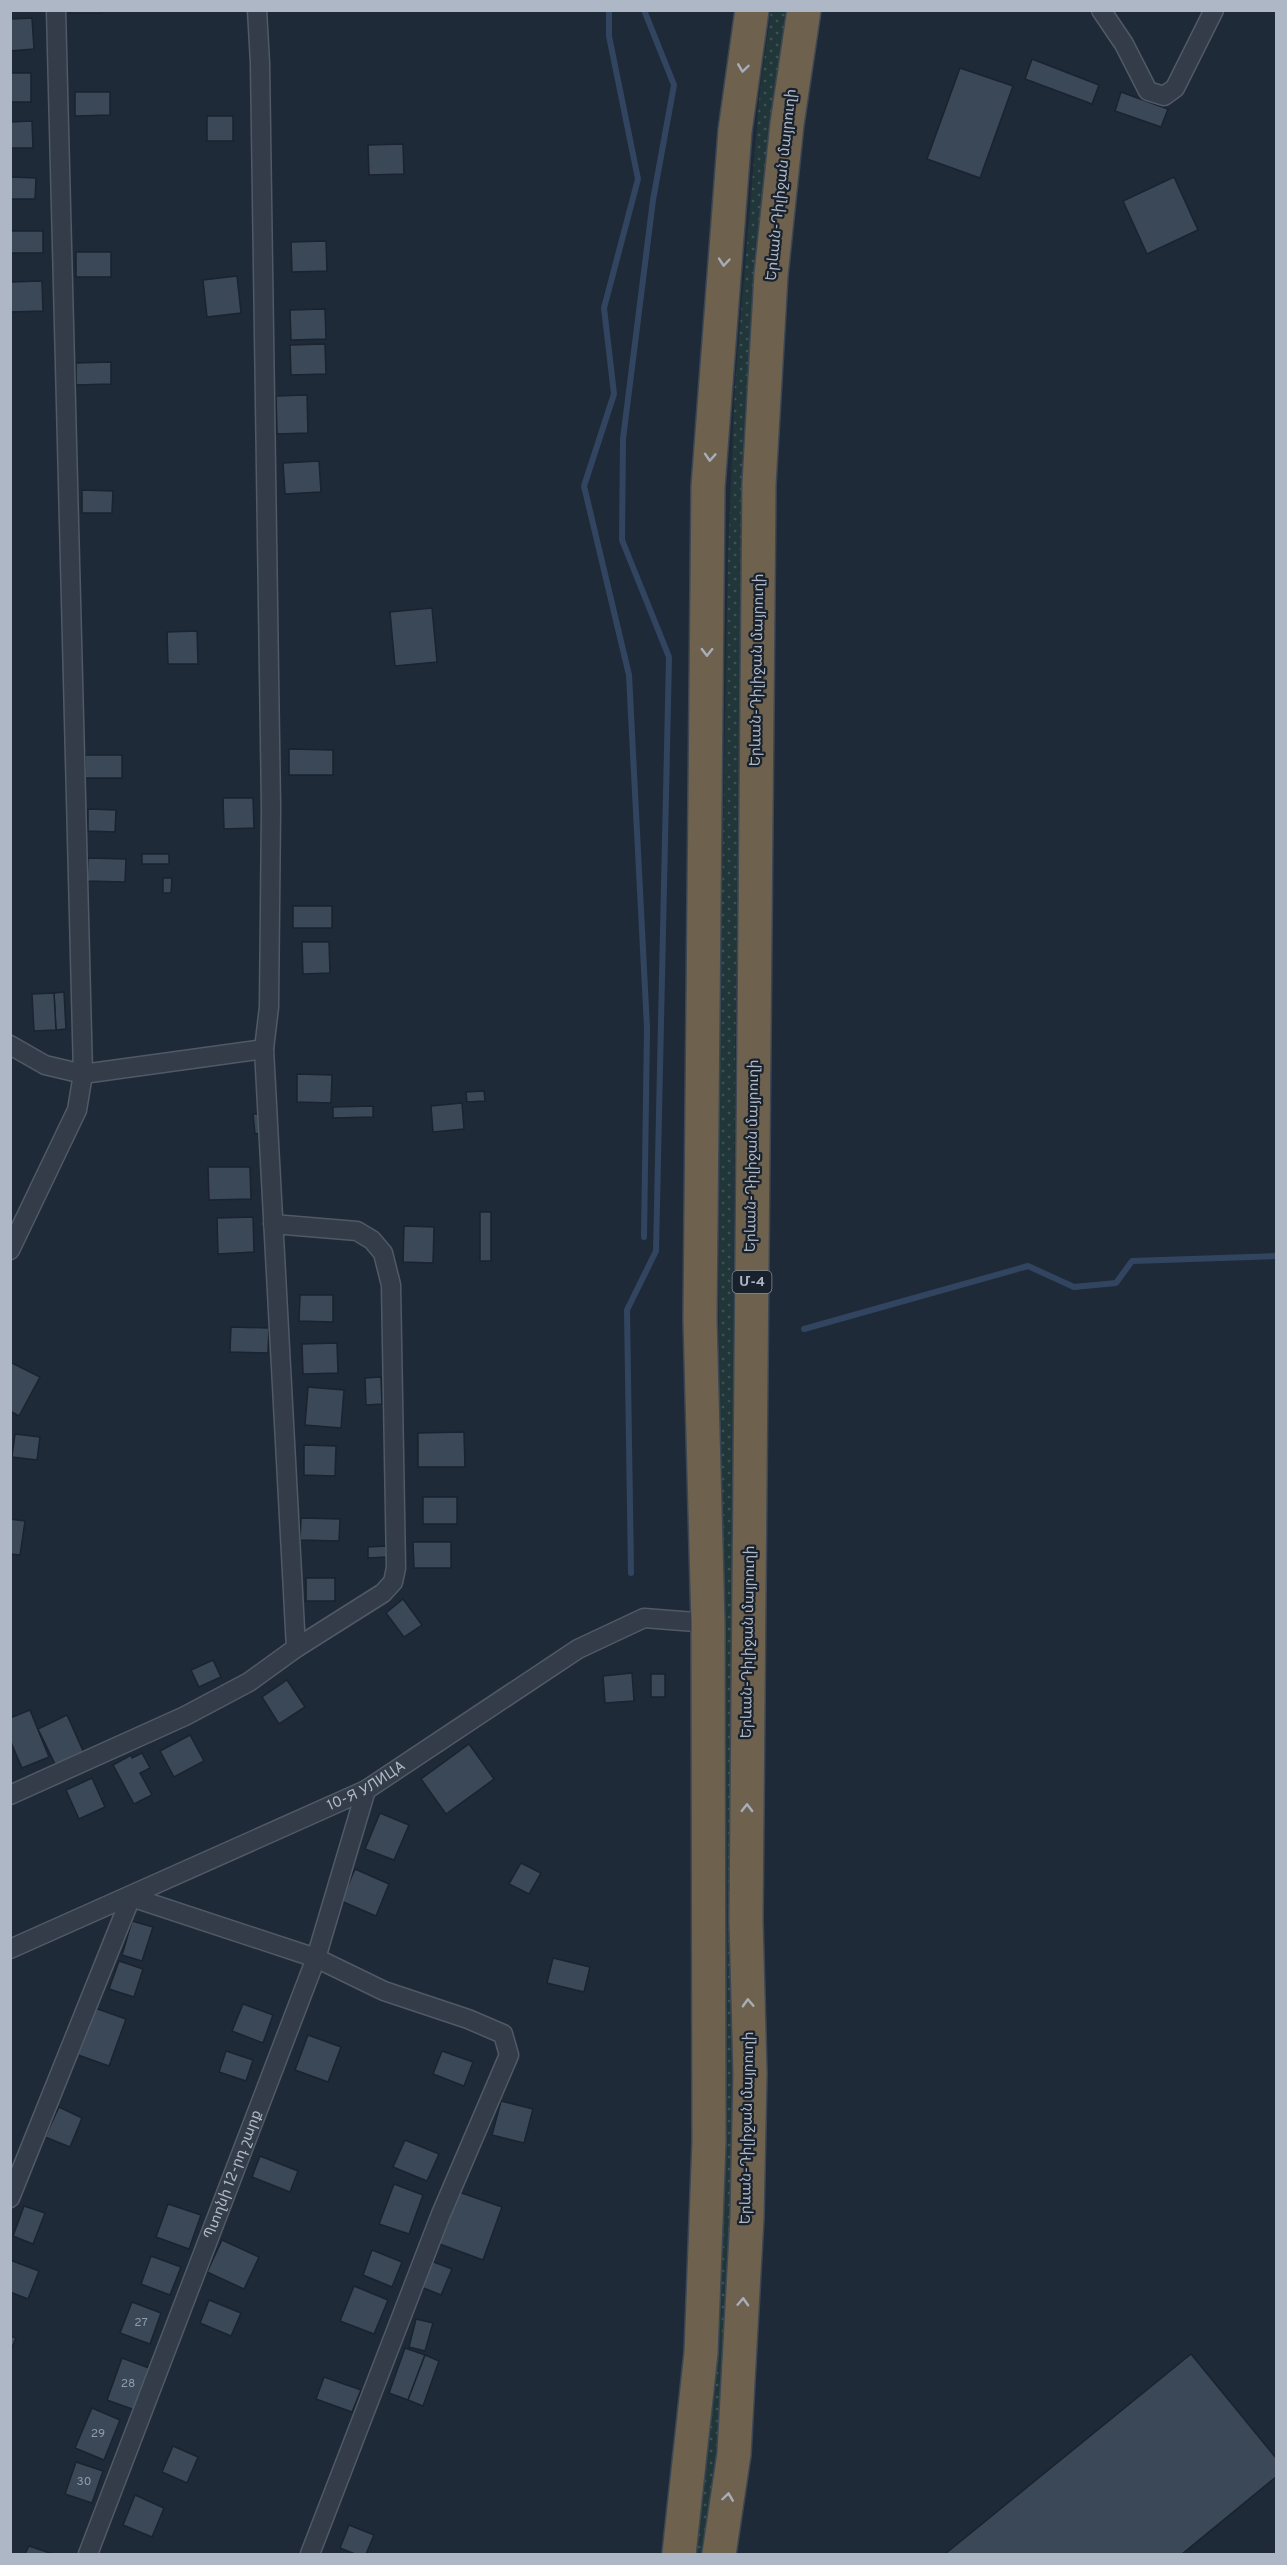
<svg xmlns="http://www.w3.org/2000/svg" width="1287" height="2565" viewBox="0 0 1287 2565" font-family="Overpass,'Noto Sans Armenian',sans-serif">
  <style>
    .grass { fill: url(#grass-dots) }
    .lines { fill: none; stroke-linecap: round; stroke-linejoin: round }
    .stream { stroke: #324560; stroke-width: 6 }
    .building { fill: #3b4858; stroke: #1a232f; stroke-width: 1.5 }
    .street-casing { stroke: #505a66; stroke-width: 21 }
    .highway-casing { stroke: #3d4753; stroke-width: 36 }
    .street { stroke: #333c48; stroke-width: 18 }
    .highway { stroke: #6e624f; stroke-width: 33 }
    .oneway { stroke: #a7aeb9 }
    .labels { text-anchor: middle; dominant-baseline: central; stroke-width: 4.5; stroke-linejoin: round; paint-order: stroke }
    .number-label { font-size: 12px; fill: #909baa }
    .shield { fill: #18212c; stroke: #808a97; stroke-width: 1.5 }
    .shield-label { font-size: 14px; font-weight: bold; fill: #adb7c5 }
    .street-label { font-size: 15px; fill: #adb7c5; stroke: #18212c }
  </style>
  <defs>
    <pattern id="grass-dots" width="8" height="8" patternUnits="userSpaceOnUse" patternTransform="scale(1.5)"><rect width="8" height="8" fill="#213639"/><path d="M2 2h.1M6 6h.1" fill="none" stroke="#3f5154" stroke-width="1.8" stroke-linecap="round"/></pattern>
  </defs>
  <rect width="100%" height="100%" fill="#1f2a38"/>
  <path class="grass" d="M789 10 740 801 735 1060 733 1355 735 2259 711 2554H695L715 2372 722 1644 719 1355V1059L728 557 735 384 760 90 771 11Z"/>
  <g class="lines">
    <g class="stream">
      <path d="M609 10V36L638 179 604 308 614 394 584 486 629 675 647 1028 644 1237"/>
      <path d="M804 1329 1028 1266 1074 1287 1116 1283 1132 1261 1276 1256"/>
      <path d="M631 1573 627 1310 656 1251 669 657 622 540 623 439 653 200 674 85 644 10"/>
    </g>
  </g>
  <g class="building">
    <rect x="70" y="10" width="31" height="3"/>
    <path d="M32 18 34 49 10 51V19Z"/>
    <path d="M1032 59 1099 85 1092 104 1025 79Z"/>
    <path d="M960 68 1013 86 980 178 927 159Z"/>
    <rect x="10" y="73" width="21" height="29"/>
    <path d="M75 92H110V115L75 116Z"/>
    <path d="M1121 92 1168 109 1161 127 1115 111Z"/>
    <rect x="207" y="116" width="26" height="25"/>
    <path d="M32 121 33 148H10V122Z"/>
    <path d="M403 144 404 174 369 175 368 145Z"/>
    <path d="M10 177 36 178 35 199H10Z"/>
    <path d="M1174 177 1198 230 1147 254 1123 201Z"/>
    <rect x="10" y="231" width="33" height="22"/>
    <path d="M326 241 327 271 292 272 291 242Z"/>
    <rect x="76" y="252" width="35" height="25"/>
    <path d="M237 276 241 313 207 317 203 280Z"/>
    <path d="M42 281 43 311 10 312V282Z"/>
    <path d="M325 309 326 339 291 340 290 310Z"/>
    <path d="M325 344 326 374 291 375 290 345Z"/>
    <path d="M111 362V384L76 385V363Z"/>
    <path d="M307 395 308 433 277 434 276 396Z"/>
    <path d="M319 461 321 492 285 494 283 463Z"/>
    <path d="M82 490 113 491 112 513H82Z"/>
    <path d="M432 608 437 662 395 666 390 612Z"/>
    <path d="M197 631 198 664H168L167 632Z"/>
    <path d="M289 749 333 750V775H289Z"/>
    <rect x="85" y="755" width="37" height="23"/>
    <path d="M223 798H253L254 828 224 829Z"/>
    <path d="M88 809 116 810 115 832 88 831Z"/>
    <rect x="142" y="854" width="27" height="10"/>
    <path d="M88 858 126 859 125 882 87 881Z"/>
    <path d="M163 878H172L171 893H163Z"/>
    <rect x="293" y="906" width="39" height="22"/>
    <path d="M302 942H329L330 973 303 974Z"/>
    <path d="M64 992 66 1029 56 1030 54 993Z"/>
    <path d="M54 993 56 1030 34 1031 32 994Z"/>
    <path d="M297 1074 332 1075 331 1103 297 1102Z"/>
    <path d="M484 1091 485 1101 467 1102 466 1092Z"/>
    <path d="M462 1103 464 1129 433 1132 431 1106Z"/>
    <path d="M373 1106V1117L333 1118V1107Z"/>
    <path d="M253 1114H261L262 1133 255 1134Z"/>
    <path d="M208 1167H250L251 1199 209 1200Z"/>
    <rect x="480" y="1212" width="11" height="49"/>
    <path d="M253 1217 254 1252 218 1254 217 1218Z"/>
    <path d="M404 1226 434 1227 433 1263 403 1262Z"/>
    <path d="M300 1295H333V1322L299 1321Z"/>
    <path d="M231 1327 269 1328 268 1353 230 1352Z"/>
    <path d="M337 1343 338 1373 303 1374 302 1344Z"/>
    <path d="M10 1362 40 1377 19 1416 10 1411Z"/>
    <path d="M381 1377 382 1404 366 1405 365 1378Z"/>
    <path d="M308 1387 344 1390 341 1428 305 1425Z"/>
    <path d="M464 1432 465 1467H418V1433Z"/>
    <path d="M15 1434 40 1437 37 1460 12 1457Z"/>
    <path d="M304 1445 336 1446 335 1476 304 1475Z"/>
    <rect x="423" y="1497" width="34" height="27"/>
    <path d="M301 1518 340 1519 339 1541 300 1540Z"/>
    <path d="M10 1519 25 1521 20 1555 10 1554Z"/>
    <path d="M413 1542H451V1568H414Z"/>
    <path d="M386 1546 387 1557 368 1558V1547Z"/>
    <rect x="306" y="1578" width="29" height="23"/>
    <path d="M403 1599 422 1625 404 1637 386 1613Z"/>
    <path d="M213 1660 221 1677 199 1687 191 1670Z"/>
    <path d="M632 1673 634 1701 605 1703 603 1676Z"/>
    <rect x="651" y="1674" width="14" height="23"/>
    <path d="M287 1680 305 1707 279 1724 262 1697Z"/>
    <path d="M30 1710 49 1757 22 1768 10 1740V1718Z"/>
    <path d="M67 1715 84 1753 56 1766 38 1729Z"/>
    <path d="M190 1735 204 1761 174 1777 160 1751Z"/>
    <path d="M469 1744 494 1779 446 1814 421 1779Z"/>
    <path d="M142 1753 150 1768 140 1773 152 1795 134 1804 113 1765 131 1755 132 1758Z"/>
    <path d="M92 1778 105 1807 79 1819 66 1790Z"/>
    <path d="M380 1813 409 1825 394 1860 365 1849Z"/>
    <path d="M521 1863 541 1873 529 1894 509 1884Z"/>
    <path d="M355 1869 389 1884 376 1916 341 1901Z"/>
    <path d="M132 1921 153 1927 142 1961 122 1955Z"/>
    <path d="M553 1958 590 1967 584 1992 547 1983Z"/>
    <path d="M119 1961 143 1969 134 1997 109 1989Z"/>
    <path d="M243 2004 273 2015 263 2043 232 2031Z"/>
    <path d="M95 2008 126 2019 109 2066 78 2055Z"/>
    <path d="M308 2035 341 2047 328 2082 295 2070Z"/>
    <path d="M226 2051 253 2060 246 2081 219 2072Z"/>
    <path d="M442 2051 473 2062 464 2086 433 2074Z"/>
    <path d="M501 2101 533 2109 524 2143 492 2135Z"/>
    <path d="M59 2107 82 2118 70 2147 45 2137Z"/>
    <path d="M405 2140 439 2154 427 2181 393 2167Z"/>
    <path d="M260 2156 298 2171 290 2192 252 2177Z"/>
    <path d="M394 2184 423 2195 409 2234 379 2224Z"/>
    <path d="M456 2191 502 2207 483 2260 437 2243Z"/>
    <path d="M168 2204 201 2215 189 2249 156 2237Z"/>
    <path d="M24 2206 45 2213 33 2244 13 2236Z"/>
    <path d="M222 2240 259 2257 244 2289 207 2272Z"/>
    <path d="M372 2250 402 2262 392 2287 363 2275Z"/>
    <path d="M151 2256 181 2267 170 2295 141 2284Z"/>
    <path d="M10 2260 39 2271 28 2299 10 2292Z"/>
    <path d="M431 2261 452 2269 441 2295 421 2287Z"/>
    <path d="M354 2286 388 2300 374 2334 340 2321Z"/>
    <path d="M209 2300 241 2313 231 2336 200 2323Z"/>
    <path d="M132 2302 161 2313 150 2344 120 2333Z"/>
    <path d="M416 2319 433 2323 425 2351 409 2347Z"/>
    <path d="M10 2336 16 2338 10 2352Z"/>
    <path d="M405 2348 425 2355 408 2400 389 2393Z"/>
    <path d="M1191 2354 1276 2458V2477L1182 2554H945Z"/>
    <path d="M425 2355 439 2361 423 2406 408 2400Z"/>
    <path d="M122 2358 149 2368 135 2410 107 2400Z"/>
    <path d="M324 2377 361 2390 352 2412 316 2399Z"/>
    <path d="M92 2408 120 2420 104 2460 75 2448Z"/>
    <path d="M173 2446 198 2457 187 2483 162 2472Z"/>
    <path d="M76 2462 103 2471 92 2503 65 2494Z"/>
    <path d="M135 2495 164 2508 152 2537 123 2525Z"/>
    <path d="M349 2525 374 2535 366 2554H355L340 2548Z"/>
    <path d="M29 2546 53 2554H25Z"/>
  </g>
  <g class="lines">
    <defs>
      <g id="street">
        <path d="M257 10 260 63 271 808 269 1007 264 1049 296 1648"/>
        <path d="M1101 10 1124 44 1148 91 1164 96 1175 88 1214 10"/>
        <path d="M10 1045 45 1065 83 1074 264 1049"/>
        <path d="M10 1250 77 1110 83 1074 56 10"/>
        <path d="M10 1795 185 1716 249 1682 296 1648 383 1593 393 1582 396 1568 391 1285 383 1253 372 1240 357 1231 273 1224"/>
        <path id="s1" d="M10 1949 366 1790 578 1649 644 1618 708 1623"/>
        <path d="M10 2198 131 1897 316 1958 384 1991 468 2019 503 2034 509 2055 441 2214 310 2554"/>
        <path id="s2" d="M88 2554 316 1958 366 1790"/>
      </g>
      <g id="highway">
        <path d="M679 2554 701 2353 709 2142 708 1623 700 1319 708 487 735 131 752 10"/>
        <path d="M719 2554 734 2454 747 2217 750 2074 746 1920 759 484 771 275 787 124 804 10"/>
      </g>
    </defs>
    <use href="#street" class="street-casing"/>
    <use href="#highway" class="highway-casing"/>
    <use href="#street" class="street"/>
    <use href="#highway" class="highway"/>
  </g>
  <defs><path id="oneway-chevron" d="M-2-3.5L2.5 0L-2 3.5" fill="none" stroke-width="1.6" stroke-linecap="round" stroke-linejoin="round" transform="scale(1.5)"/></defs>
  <g class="oneway">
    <use href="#oneway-chevron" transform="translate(743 68) rotate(98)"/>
    <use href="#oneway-chevron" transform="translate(724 262) rotate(95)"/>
    <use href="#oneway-chevron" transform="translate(710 457) rotate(94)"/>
    <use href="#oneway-chevron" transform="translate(707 652) rotate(91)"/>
    <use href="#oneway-chevron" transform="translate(747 1808) rotate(-89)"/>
    <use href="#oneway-chevron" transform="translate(748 2003) rotate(-92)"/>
    <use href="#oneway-chevron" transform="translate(743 2302) rotate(-87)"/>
    <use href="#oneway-chevron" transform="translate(728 2497) rotate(-82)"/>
  </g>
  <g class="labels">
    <g class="number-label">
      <text x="141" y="2323">27</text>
      <text x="128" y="2384">28</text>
      <text x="98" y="2434">29</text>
      <text x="84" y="2482">30</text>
    </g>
    <rect class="shield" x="732.5" y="1271" width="39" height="22" rx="4.5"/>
    <g class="shield-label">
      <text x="752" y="1282">Մ-4</text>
    </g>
    <g class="street-label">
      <text transform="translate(782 185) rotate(-84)">Երևան-Դիլիջան մայրուղի</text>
      <text transform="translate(758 670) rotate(-89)">Երևան-Դիլիջան մայրուղի</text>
      <text transform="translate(753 1156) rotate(-89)">Երևան-Դիլիջան մայրուղի</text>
      <text transform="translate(749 1642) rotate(-89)">Երևան-Դիլիջան մայրուղի</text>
      <text stroke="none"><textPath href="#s1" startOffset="392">10-Я УЛИЦА</textPath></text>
      <text transform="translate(748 2128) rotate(-89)">Երևան-Դիլիջան մայրուղի</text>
      <text stroke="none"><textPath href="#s2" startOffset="406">Պտղնի 12-րդ շարք</textPath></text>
    </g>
  </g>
  <rect width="1287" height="2565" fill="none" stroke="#adb7c5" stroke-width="24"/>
</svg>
